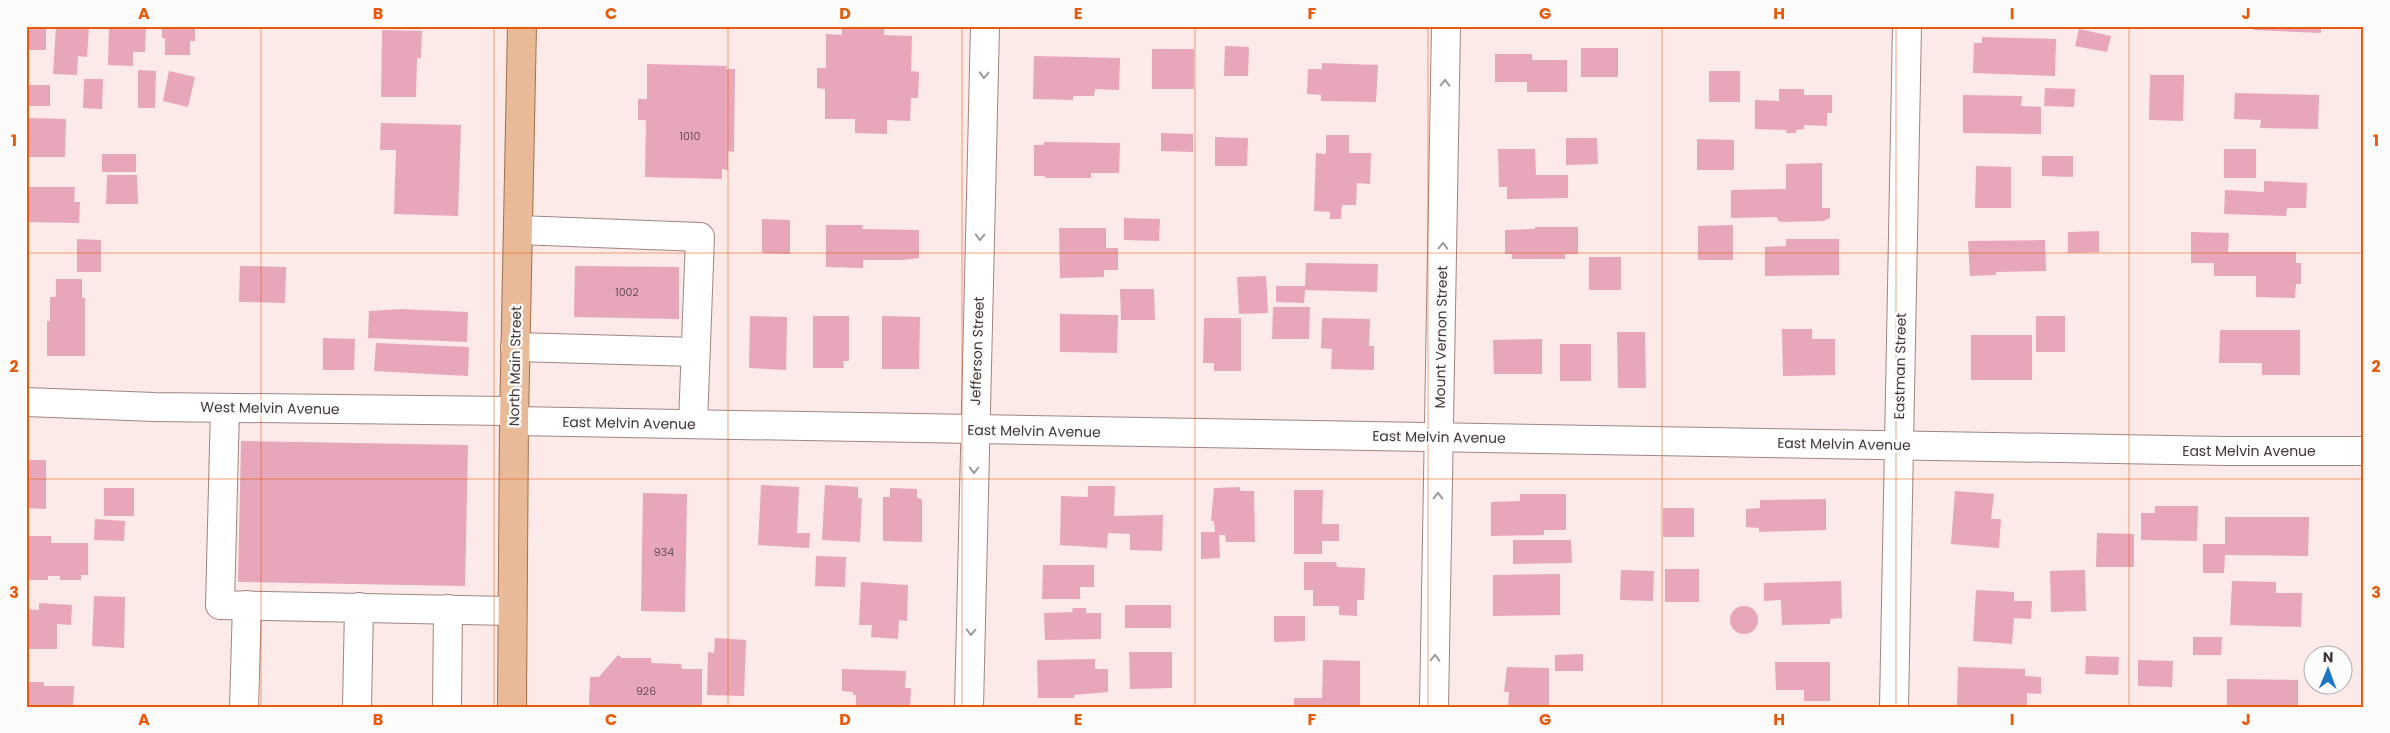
<svg xmlns="http://www.w3.org/2000/svg" width="2390" height="733" viewBox="0 0 2390 733" font-family="Poppins,sans-serif">
  <style>
    .building { fill: #e7a6b9 }
    .lines { fill: none; stroke-linecap: round; stroke-linejoin: round }
    .minor-casing { stroke: #9f8582; stroke-width: 30 }
    .major-casing { stroke: #a46e49; stroke-width: 30 }
    .minor { stroke: #fff; stroke-width: 28 }
    .major { stroke: #e9ba98; stroke-width: 28 }
    .oneway { stroke: #a09a9a }
    .grid { fill: none; stroke: #e8590c; stroke-width: 1; stroke-opacity: 0.55 }
    .labels { text-anchor: middle; dominant-baseline: central; stroke-width: 5; stroke-linejoin: round; paint-order: stroke }
    .number-label { font-size: 11px; fill: #6a5256 }
    .street-label { font-size: 14px; fill: #413635; stroke: #fcfcfc }
    .neatline { fill: none; stroke: #e8590c; stroke-width: 2 }
    .grid-label { font-size: 16px; text-anchor: middle; font-weight: bold; fill: #e8590c }
  </style>
  <rect width="100%" height="100%" fill="#fceae8"/>
  <g class="building">
    <rect x="26" y="26" width="20" height="24"/>
    <path d="M56 26H89L87 57 78 56 77 75 53 74Z"/>
    <path d="M109 26H146L145 52H133V66L108 65Z"/>
    <path d="M162 26H195V41H190V55H165V38H162Z"/>
    <path d="M842 26H884V35L912 36 911 71 919 72 918 98H911L910 121 887 120V134L855 133V119H825V89L817 88V68H826V34L842 35Z"/>
    <path d="M2254 26H2321V33L2254 30Z"/>
    <path d="M2079 29 2111 36 2107 52 2075 46Z"/>
    <path d="M382 30 422 31 421 58H417L416 97H381Z"/>
    <path d="M1982 37 2056 39 2055 76 1973 73 1974 43H1982Z"/>
    <path d="M1225 46 1249 47 1248 76H1224Z"/>
    <rect x="1581" y="48" width="37" height="29"/>
    <rect x="1152" y="49" width="42" height="40"/>
    <path d="M1495 54H1532V60H1567V92H1527V82H1495Z"/>
    <path d="M1034 56 1120 58 1119 90 1095 89 1094 96H1073V100L1033 99Z"/>
    <path d="M1322 63 1378 65 1376 102 1321 101V95L1307 94 1308 69H1322Z"/>
    <path d="M647 64 727 66 726 69H735L734 152 728 151V170L722 169V179L645 177 646 120H638V99H647Z"/>
    <path d="M138 70 156 71 155 108H138Z"/>
    <path d="M169 71 195 77 188 107 163 101Z"/>
    <rect x="1709" y="71" width="31" height="31"/>
    <path d="M2150 75H2184L2183 121 2149 120Z"/>
    <path d="M84 79H103L102 109 83 108Z"/>
    <rect x="26" y="85" width="24" height="21"/>
    <path d="M2045 88 2075 89 2074 107 2044 106Z"/>
    <path d="M1779 89H1804V95H1832V113H1827V126L1804 125V129L1796 130V133H1786L1787 130 1755 129V100L1779 101Z"/>
    <path d="M2235 93 2319 95 2318 129 2260 128 2261 120 2234 119Z"/>
    <path d="M1963 95 2022 96 2021 106 2041 107V134L1963 133Z"/>
    <path d="M26 118 66 119 65 157H26Z"/>
    <path d="M381 123 461 125 458 216 394 214 396 150H380Z"/>
    <path d="M1161 133 1193 134V152L1161 151Z"/>
    <path d="M1326 135H1349V153H1371L1370 184 1357 183 1356 205H1342L1341 219H1330V212L1314 211 1316 153 1326 154Z"/>
    <path d="M1215 137 1248 138 1247 166H1215Z"/>
    <path d="M1566 138H1597L1598 164 1566 165Z"/>
    <path d="M1697 139 1734 140V170H1697Z"/>
    <path d="M1044 142 1120 143 1119 173H1091V178H1045V176H1034V145H1043Z"/>
    <path d="M1498 149H1535L1536 175H1568V198L1507 199V187H1499Z"/>
    <rect x="2224" y="149" width="32" height="29"/>
    <rect x="102" y="154" width="34" height="18"/>
    <path d="M2042 156H2073V177L2042 176Z"/>
    <path d="M1822 163V208H1830V218L1823 221 1783 222 1778 221 1777 217 1731 218V190L1786 189V164Z"/>
    <path d="M1976 166 2011 167V208H1975Z"/>
    <path d="M107 175H137L138 204H106Z"/>
    <path d="M2264 181 2307 183 2306 208H2287L2286 216 2224 214 2225 190 2264 192Z"/>
    <path d="M26 187H75L74 202H80L79 223 26 222Z"/>
    <path d="M1124 218 1160 219 1159 241 1124 240Z"/>
    <path d="M762 219 790 220V254L762 253Z"/>
    <path d="M826 225H863L862 229 919 230V258L904 260H863V268L826 267Z"/>
    <path d="M1733 225V260H1698V226Z"/>
    <path d="M1535 227H1578V254H1565V259H1512V254H1505V230L1535 229Z"/>
    <path d="M1059 228H1106V248H1118V270H1104V277L1060 278Z"/>
    <path d="M2099 231V252L2068 253V232Z"/>
    <path d="M2191 232 2229 233 2228 252H2296V263H2301V284H2296L2295 298 2256 297V276H2214V263H2191Z"/>
    <path d="M77 239 101 240V272H77Z"/>
    <path d="M1786 239H1839V275L1765 276V247L1786 246Z"/>
    <path d="M2045 240 2046 271 1996 272V275L1970 276 1968 241Z"/>
    <rect x="1589" y="257" width="32" height="33"/>
    <path d="M1306 263 1378 264 1377 292 1305 290 1304 303 1276 302V286H1305Z"/>
    <path d="M240 266 286 267 285 303 239 302Z"/>
    <path d="M575 266 679 267V319L574 317Z"/>
    <path d="M1266 276 1268 313 1239 314 1237 277Z"/>
    <path d="M56 279H82V298H85V356H47V321H50V297H56Z"/>
    <path d="M1120 289H1154L1155 320H1121Z"/>
    <path d="M1273 307H1310L1309 339H1272Z"/>
    <path d="M400 309 468 312 467 342 368 338 369 311Z"/>
    <path d="M1060 314 1118 315 1117 353 1060 352Z"/>
    <path d="M750 316 787 317 786 370 749 368Z"/>
    <path d="M813 316H849V361H843L844 368H813Z"/>
    <path d="M882 316 920 317 919 369H882Z"/>
    <rect x="2036" y="316" width="29" height="36"/>
    <path d="M1204 318H1241V371H1214V363H1203Z"/>
    <path d="M1322 318 1370 319 1369 346H1374V370L1331 369 1332 349 1321 348Z"/>
    <path d="M1782 329H1812V339H1835V375L1783 376Z"/>
    <path d="M2220 330H2300V375H2262V363H2219Z"/>
    <path d="M1617 332H1645L1646 388H1618Z"/>
    <rect x="1971" y="335" width="61" height="45"/>
    <path d="M323 338 355 339 354 370H323Z"/>
    <path d="M1542 339V374H1494L1493 340Z"/>
    <path d="M376 343 469 347 468 376 374 371Z"/>
    <rect x="1560" y="344" width="31" height="37"/>
    <path d="M241 441 468 445 465 586 238 582Z"/>
    <path d="M26 460H46V509L26 508Z"/>
    <path d="M761 485 799 487 797 533H810L809 548 758 545Z"/>
    <path d="M825 485 858 487V498H862L860 542 822 540Z"/>
    <path d="M1088 486H1115L1114 516 1163 515 1162 551 1130 550V534L1108 533 1107 548 1060 545 1061 496 1088 497Z"/>
    <path d="M1240 487V491H1254L1255 542H1226L1225 535H1219L1220 558 1201 559V532H1215L1214 521H1211L1214 488Z"/>
    <rect x="104" y="488" width="30" height="28"/>
    <path d="M890 488 917 489V498L922 499V542L883 541V497H890Z"/>
    <path d="M1294 490H1323L1322 524H1339V541H1322V554H1294Z"/>
    <path d="M1955 491 1994 494 1991 519H2001L1999 548 1951 544Z"/>
    <path d="M643 493 687 494 685 612 641 611Z"/>
    <path d="M1520 494H1566V530H1544V535L1491 536V502L1520 501Z"/>
    <path d="M1826 499V530L1759 532V528L1746 527V509L1760 508V500Z"/>
    <path d="M2155 506H2198L2197 541 2141 540V513H2155Z"/>
    <rect x="1663" y="508" width="31" height="29"/>
    <path d="M2225 517H2309L2308 556 2225 555 2224 573H2203V544H2225Z"/>
    <path d="M95 519 125 521 124 541 94 540Z"/>
    <path d="M2097 533 2134 534V567H2096Z"/>
    <path d="M26 536H51V543H88V575H81V580H60V576H48V580H26Z"/>
    <path d="M1513 540H1571L1572 563 1513 564Z"/>
    <path d="M816 556 846 557 845 587 815 586Z"/>
    <path d="M1304 562H1336L1337 567 1365 568 1364 600H1357V616L1339 615V606H1313V590H1304Z"/>
    <path d="M1043 565H1094V587H1080V599H1042Z"/>
    <rect x="1665" y="569" width="34" height="33"/>
    <path d="M1621 570 1654 571 1653 601 1620 600Z"/>
    <path d="M2085 570 2086 611 2051 612 2050 571Z"/>
    <path d="M1560 574V615L1493 616V575Z"/>
    <path d="M1841 581 1842 618 1830 619V624L1782 625 1781 600 1764 601V583Z"/>
    <path d="M2232 581 2276 582V593H2302L2301 627 2230 625Z"/>
    <path d="M861 582 908 585 907 621 899 620 898 639 871 637 872 625H859Z"/>
    <path d="M1976 590 2014 592V601H2032L2031 619 2014 618 2012 644 1973 641Z"/>
    <path d="M94 596 125 597 124 648 92 646Z"/>
    <path d="M39 603 72 605 71 625 57 624V649H26V609L39 610Z"/>
    <rect x="1125" y="605" width="46" height="23"/>
    <circle cx="1744" cy="620" r="14"/>
    <path d="M1072 608H1086V613H1101V639L1045 640 1044 613 1073 612Z"/>
    <path d="M1274 616H1305V641L1274 642Z"/>
    <path d="M2193 637H2222L2221 655H2193Z"/>
    <path d="M715 638 746 640 744 696 707 695 708 652 714 653Z"/>
    <path d="M1129 652H1172V688L1130 689Z"/>
    <path d="M1583 654V671H1555V655Z"/>
    <path d="M618 655 622 658H651V663L681 664 682 669H702V707H602V705H589L590 677H599Z"/>
    <path d="M2086 656 2119 657 2118 675 2085 674Z"/>
    <path d="M1095 659V669H1108V692L1074 695V698H1038L1037 660Z"/>
    <path d="M1323 660 1360 661V707H1294V698H1322Z"/>
    <path d="M2138 660 2173 661 2172 687 2138 686Z"/>
    <path d="M1775 662H1830V701H1804V690H1776Z"/>
    <path d="M1507 667 1549 668V706H1508L1509 692H1504Z"/>
    <path d="M1958 667 2025 669V676L2041 677V694L2027 693V707H1957Z"/>
    <path d="M842 669 906 671 905 688H911L910 707H856V695H853V692L842 691Z"/>
    <path d="M2227 679 2298 680V707H2227Z"/>
    <path d="M26 682H44V686H74L73 707H26Z"/>
  </g>
  <g class="lines">
    <defs>
      <g id="minor">
        <path d="M518 230 700 237 693 424"/>
        <path d="M515 347 695 352"/>
        <path d="M26 402 154 407 514 411"/>
        <path d="M225 408 220 605 512 611"/>
        <path d="M514 421 2226 451H2364"/>
        <path d="M244 707 247 605"/>
        <path d="M357 707 359 607"/>
        <path d="M447 707 448 609"/>
        <path d="M969 707 985 26"/>
        <path d="M1434 707 1446 26"/>
        <path d="M1894 707 1907 26"/>
      </g>
      <path id="major" d="M512 707 514 421 522 26"/>
    </defs>
    <use href="#minor" class="minor-casing"/>
    <use href="#major" class="major-casing"/>
    <use href="#minor" class="minor"/>
    <use href="#major" class="major"/>
  </g>
  <defs><path id="oneway-chevron" d="M-2-3.5L2.5 0L-2 3.5" fill="none" stroke-width="1.6" stroke-linecap="round" stroke-linejoin="round" transform="scale(1.25)"/></defs>
  <g class="oneway">
    <use href="#oneway-chevron" transform="translate(984 75) rotate(92)"/>
    <use href="#oneway-chevron" transform="translate(1445 83) rotate(-89)"/>
    <use href="#oneway-chevron" transform="translate(980 237) rotate(92)"/>
    <use href="#oneway-chevron" transform="translate(1443 246) rotate(-89)"/>
    <use href="#oneway-chevron" transform="translate(974 470) rotate(91)"/>
    <use href="#oneway-chevron" transform="translate(1438 496) rotate(-89)"/>
    <use href="#oneway-chevron" transform="translate(971 632) rotate(91)"/>
    <use href="#oneway-chevron" transform="translate(1435 658) rotate(-89)"/>
  </g>
  <path class="grid" d="M261 26V707M494 26V707M728 26V707M962 26V707M1195 26V707M1428 26V707M1662 26V707M1896 26V707M2129 26V707M26 253H2364M26 479H2364"/>
  <g class="labels">
    <g class="number-label">
      <text x="690" y="136">1010</text>
      <text x="627" y="292">1002</text>
      <text x="664" y="552">934</text>
      <text x="646" y="691">926</text>
    </g>
    <g class="street-label">
      <text transform="translate(1441 337) rotate(-89)">Mount Vernon Street</text>
      <text transform="translate(977 351) rotate(-88)">Jefferson Street</text>
      <text transform="translate(515 366) rotate(-89)">North Main Street</text>
      <text transform="translate(1900 366) rotate(-89)">Eastman Street</text>
      <text transform="translate(270 408) rotate(1)">West Melvin Avenue</text>
      <text transform="translate(629 423) rotate(1)">East Melvin Avenue</text>
      <text transform="translate(1034 431) rotate(1)">East Melvin Avenue</text>
      <text transform="translate(1439 437) rotate(1)">East Melvin Avenue</text>
      <text transform="translate(1844 444) rotate(1)">East Melvin Avenue</text>
      <text x="2249" y="451">East Melvin Avenue</text>
    </g>
  </g>
  <rect width="2390" height="733" fill="none" stroke="#fcfcfc" stroke-width="55"/>
  <g transform="translate(2328 670) rotate(1)"><circle r="24" fill="#fcfcfc" stroke="#b1adac"/>
  <path d="M0-4L9 19L0 12L-9 19Z" fill="#1d76c3"/>
  <text y="-8" font-size="14" font-weight="bold" text-anchor="middle" fill="#413635">N</text>
  </g>
  <rect x="28" y="28" width="2334" height="678" class="neatline"/>
  <g class="grid-label">
    <text x="144" y="19">A</text>
    <text x="378" y="19">B</text>
    <text x="611" y="19">C</text>
    <text x="845" y="19">D</text>
    <text x="1078" y="19">E</text>
    <text x="1312" y="19">F</text>
    <text x="1545" y="19">G</text>
    <text x="1779" y="19">H</text>
    <text x="2012" y="19">I</text>
    <text x="2246" y="19">J</text>
    <text x="14" y="146">1</text>
    <text x="2376" y="146">1</text>
    <text x="14" y="372">2</text>
    <text x="2376" y="372">2</text>
    <text x="14" y="598">3</text>
    <text x="2376" y="598">3</text>
    <text x="144" y="725">A</text>
    <text x="378" y="725">B</text>
    <text x="611" y="725">C</text>
    <text x="845" y="725">D</text>
    <text x="1078" y="725">E</text>
    <text x="1312" y="725">F</text>
    <text x="1545" y="725">G</text>
    <text x="1779" y="725">H</text>
    <text x="2012" y="725">I</text>
    <text x="2246" y="725">J</text>
  </g>
</svg>
